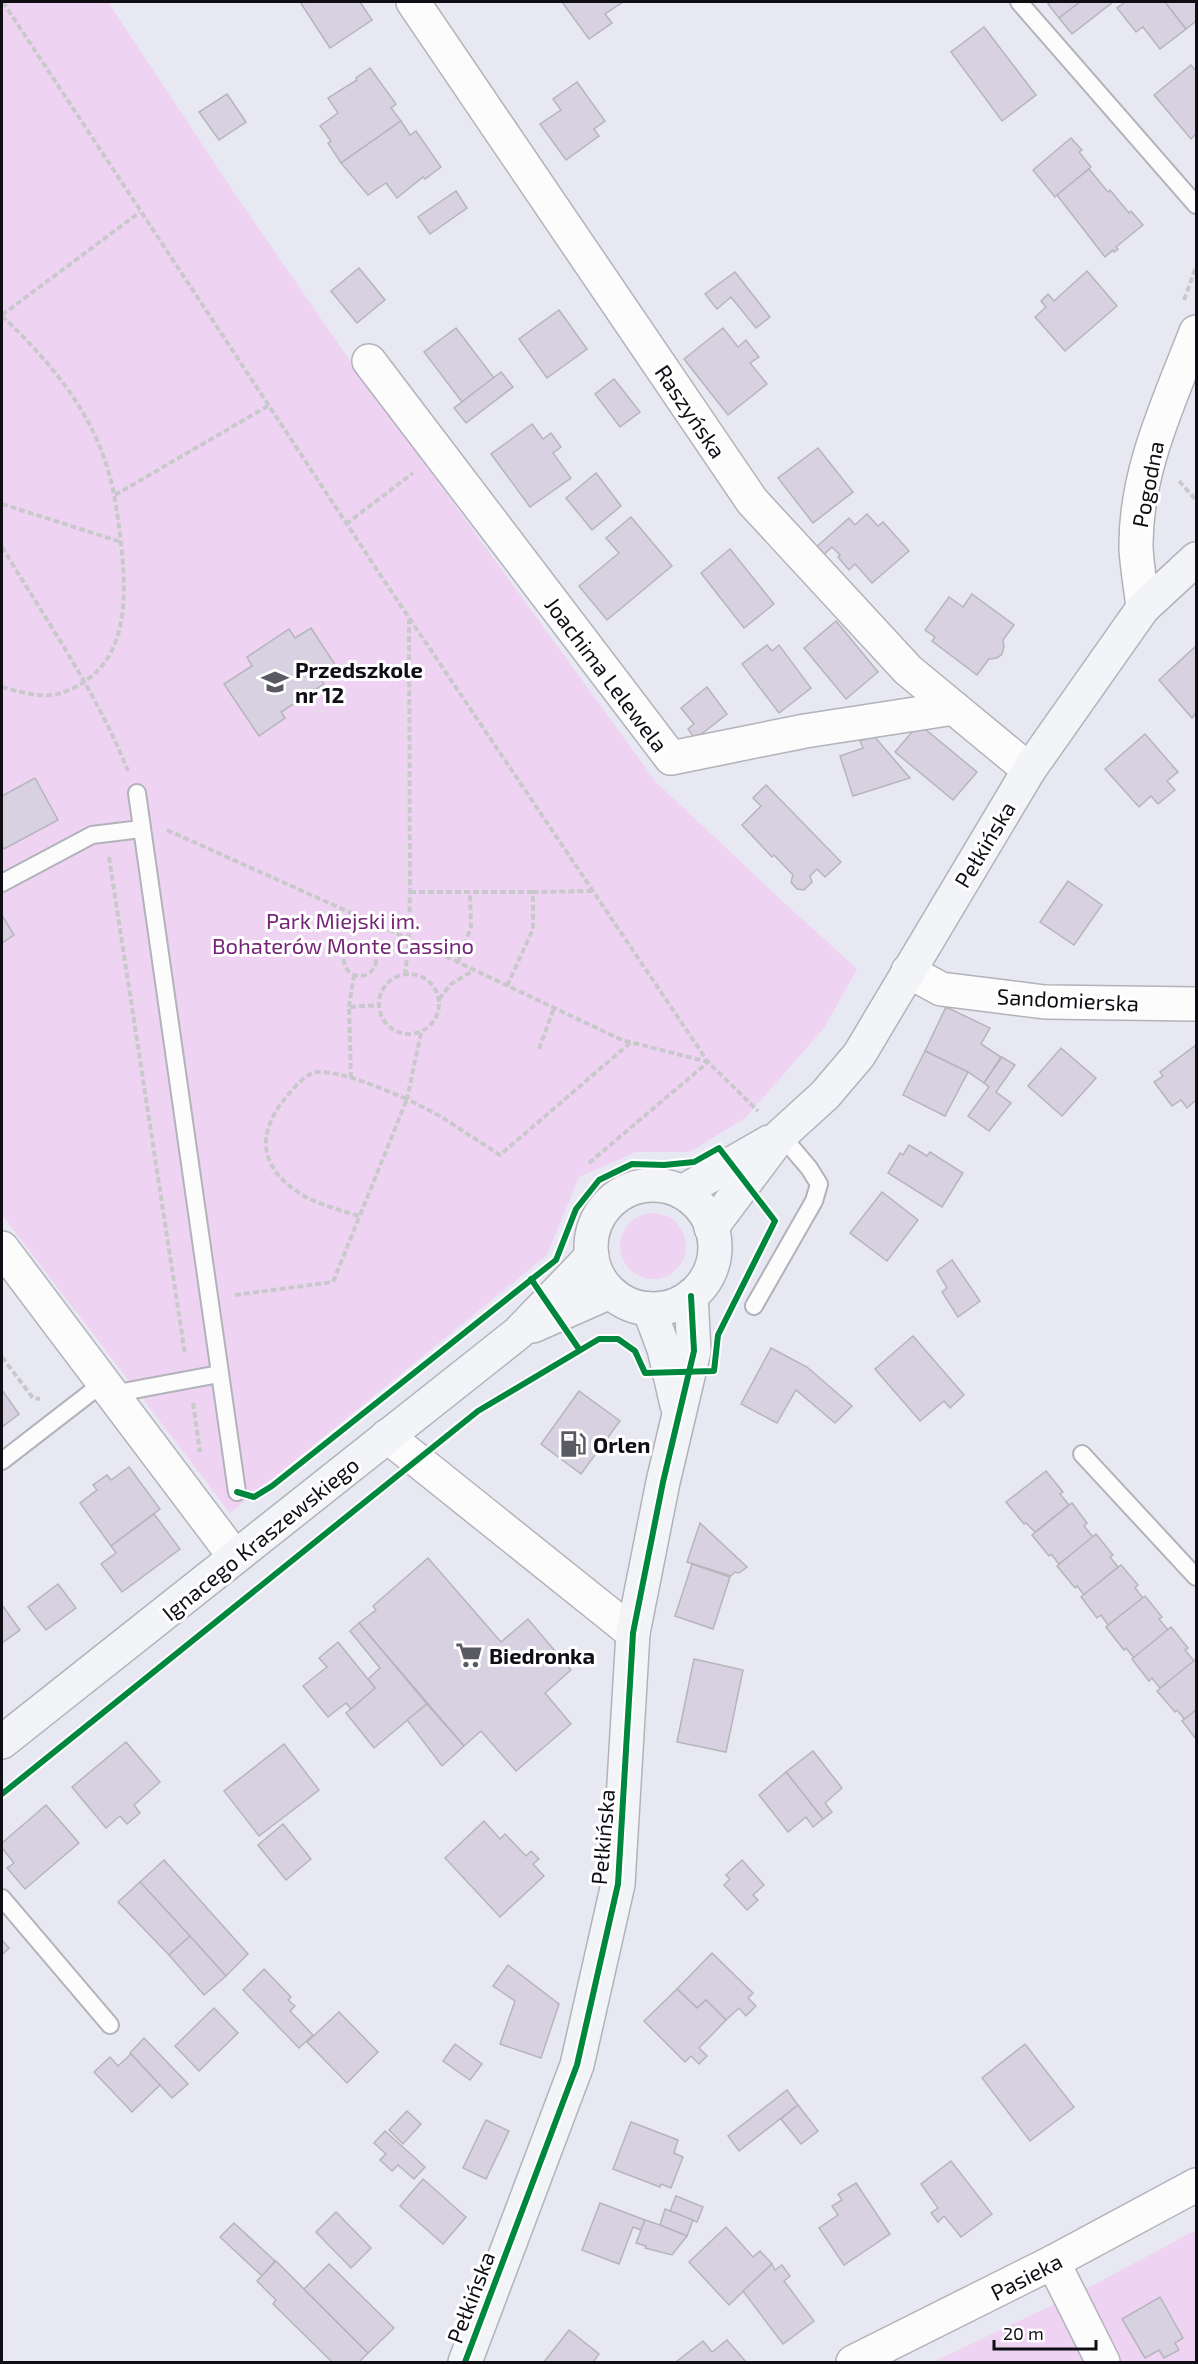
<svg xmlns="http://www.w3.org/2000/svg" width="1198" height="2364" viewBox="0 0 1198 2364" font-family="'Exo 2',sans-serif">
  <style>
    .green { fill: #efd3f3 }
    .building { fill: #d7d1e2; stroke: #b6b5bc; stroke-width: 1.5 }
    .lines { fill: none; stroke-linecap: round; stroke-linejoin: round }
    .lane-casing { stroke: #b2b2ba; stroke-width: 20 }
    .street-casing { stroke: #b2b2ba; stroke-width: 36 }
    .secondary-casing { stroke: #b2b2ba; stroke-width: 36 }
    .path { stroke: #c9c9cc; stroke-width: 4; stroke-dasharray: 6 3; stroke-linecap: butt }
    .lane { stroke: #fcfcfd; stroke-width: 16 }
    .street { stroke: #fcfcfd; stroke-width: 33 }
    .secondary { stroke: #f2f4f8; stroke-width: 33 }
    .cycleway-casing { stroke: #fff; stroke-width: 10 }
    .cycleway { stroke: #00873e; stroke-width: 6 }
    .labels { text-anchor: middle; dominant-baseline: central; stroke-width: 6; stroke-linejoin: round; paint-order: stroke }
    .street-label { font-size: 22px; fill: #0e0e14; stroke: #fff }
    .poi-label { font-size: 22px; font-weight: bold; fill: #0e0e14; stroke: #fff; text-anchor: start }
    .park-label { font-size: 22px; fill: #752577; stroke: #fff }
  </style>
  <rect width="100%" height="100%" fill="#e8e8f2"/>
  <g class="green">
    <path d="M2 2H108L235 194 346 355 656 782 779 898 857 969 824 1028 745 1118 690 1152H636L579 1177 547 1255 230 1513 2 1215Z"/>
    <circle cx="653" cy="1246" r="33"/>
    <path d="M1196 2230V2362H933L1084 2290Z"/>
  </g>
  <g class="building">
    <path d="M300 2H360L372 20 330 48Z"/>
    <path d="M562 2H623L605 14 612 23 589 39Z"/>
    <path d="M1051 2H1080L1059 18 1048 4Z"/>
    <path d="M1080 2H1113L1072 34 1059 18Z"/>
    <path d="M1125 2H1165L1186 29 1160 49 1143 27 1136 32 1117 8Z"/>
    <path d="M1165 2H1196V21L1186 29Z"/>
    <path d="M984 27 1036 95 1002 121 951 52Z"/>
    <path d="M1191 65 1196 71V134L1191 139 1154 95Z"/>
    <path d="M370 68 396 104 391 108 401 121 341 163 328 143 331 141 320 126 338 113 328 98 357 80 356 78Z"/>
    <path d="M577 82 605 121 594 129 599 136 566 160 540 124 561 110 553 99Z"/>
    <path d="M227 94 246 122 219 140 199 112Z"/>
    <path d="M401 121 410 135 416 131 441 167 425 179 423 177 397 198 386 183 368 195 341 163Z"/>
    <path d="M1071 138 1082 150 1079 152 1091 167 1055 197 1033 170Z"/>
    <path d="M1089 169 1108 192 1110 190 1129 213 1131 211 1143 225 1116 247 1118 249 1114 252 1113 250 1105 257 1057 195Z"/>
    <path d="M456 191 467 208 430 234 418 217Z"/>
    <path d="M359 268 385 300 357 323 331 291Z"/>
    <path d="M1087 271 1117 306 1065 351 1035 317 1046 307 1041 301 1048 294 1054 301Z"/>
    <path d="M735 272 770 317 756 328 731 297 717 309 705 294Z"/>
    <path d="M559 310 587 349 547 378 519 339Z"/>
    <path d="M456 328 494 378 462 402 424 352Z"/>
    <path d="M723 328 738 347 746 340 759 357 750 363 767 384 728 415 684 359Z"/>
    <path d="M501 372 513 387 466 423 454 408Z"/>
    <path d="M614 379 640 412 620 427 595 394Z"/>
    <path d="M532 424 543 439 551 433 561 447 553 453 571 478 530 507 491 454Z"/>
    <path d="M818 448 853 492 813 523 778 478Z"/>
    <path d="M596 473 621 506 592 530 566 498Z"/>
    <path d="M867 514 878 526 883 522 909 551 872 583 855 564 849 570 838 557 840 555 832 547 821 557 814 549 849 518 855 525Z"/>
    <path d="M631 517 672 566 607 620 579 586 619 553 606 538Z"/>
    <path d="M730 549 774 604 744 628 701 573Z"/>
    <path d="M972 594 1014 625 1003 640 1004 647 1002 654 997 658 989 659 977 675 932 641 935 637 925 630 949 597 963 607Z"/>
    <path d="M836 621 878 672 846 699 804 648Z"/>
    <path d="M311 628 338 669 321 680 324 684 281 712 285 718 259 736 224 684 252 666 247 657 289 629 295 638Z"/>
    <path d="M767 645 772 651 779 645 811 688 779 713 742 664Z"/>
    <path d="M1196 646V713L1192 718 1159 680Z"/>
    <path d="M707 687 727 714 695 739 688 729 694 724 681 708Z"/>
    <path d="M919 724 977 772 953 800 895 752Z"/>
    <path d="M1145 734 1178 772 1167 781 1175 790 1158 804 1151 796 1139 807 1105 769Z"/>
    <path d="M874 736 910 778 853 796 840 756 863 748 860 741Z"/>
    <path d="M35 778 58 820 4 849 2 845V796Z"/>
    <path d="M766 785 841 862 825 877 817 869 810 876 812 882 804 890 797 889 791 882 793 875 774 855 772 857 742 825 761 806 753 798Z"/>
    <path d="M1068 881 1102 905 1074 945 1040 922Z"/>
    <path d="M2 915 14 935 2 943Z"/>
    <path d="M946 1007 990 1028 981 1044 1001 1057 984 1083 968 1072 925 1051Z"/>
    <path d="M1196 1045V1100L1187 1108 1181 1100 1172 1106 1154 1082 1163 1076 1160 1072Z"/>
    <path d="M1061 1048 1096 1078 1062 1116 1028 1086Z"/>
    <path d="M925 1051 968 1072 945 1116 903 1095Z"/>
    <path d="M1002 1057 1015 1065 996 1092 1011 1103 989 1131 968 1116 989 1087 984 1083Z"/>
    <path d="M909 1145 927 1156 930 1152 963 1173 942 1207 888 1173 900 1153 903 1155Z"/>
    <path d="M882 1192 918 1220 887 1261 850 1233Z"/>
    <path d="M952 1260 980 1301 958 1317 942 1292 947 1288 937 1271Z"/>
    <path d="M913 1336 964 1395 950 1408 944 1401 920 1421 875 1369Z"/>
    <path d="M771 1348 807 1367 852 1406 835 1423 796 1390 777 1423 741 1404Z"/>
    <path d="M2 1390 19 1414 2 1427Z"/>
    <path d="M579 1391 620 1421 581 1474 541 1444Z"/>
    <path d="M129 1467 160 1509 111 1546 80 1503 97 1490 93 1485 107 1475 111 1480Z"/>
    <path d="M1046 1471 1063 1492 1060 1494 1069 1505 1035 1532 1026 1523 1024 1524 1006 1502Z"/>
    <path d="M1072 1503 1087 1523 1084 1526 1093 1537 1059 1564 1051 1554 1049 1556 1032 1535Z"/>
    <path d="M154 1514 180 1549 122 1592 101 1564 116 1553 111 1546Z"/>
    <path d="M700 1523 747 1567 739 1573 735 1572 731 1576 687 1562Z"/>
    <path d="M1096 1534 1113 1555 1110 1557 1118 1567 1084 1595 1077 1586 1075 1588 1057 1566Z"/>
    <path d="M428 1558 501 1642 528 1619 571 1670 545 1693 571 1724 516 1771 481 1731 464 1746 359 1623 376 1610 373 1606Z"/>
    <path d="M692 1564 730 1577 713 1629 675 1616Z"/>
    <path d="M1121 1565 1138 1585 1135 1588 1143 1598 1108 1625 1101 1615 1097 1618 1081 1597Z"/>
    <path d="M58 1584 76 1608 46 1630 28 1607Z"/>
    <path d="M1145 1596 1162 1617 1159 1619 1168 1630 1134 1658 1126 1648 1124 1650 1106 1627Z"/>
    <path d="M2 1605 20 1630 2 1643Z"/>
    <path d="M359 1623 427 1704 374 1748 346 1713 375 1688 368 1679 380 1668 350 1631Z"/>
    <path d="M1171 1627 1188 1648 1185 1650 1194 1661 1160 1688 1152 1678 1149 1681 1132 1659Z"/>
    <path d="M338 1642 375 1688 351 1709 346 1703 328 1717 303 1686 327 1667 319 1658Z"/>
    <path d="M694 1659 743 1670 726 1752 677 1742Z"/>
    <path d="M1196 1659V1710L1185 1720 1177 1710 1175 1712 1157 1691Z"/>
    <path d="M427 1704 464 1746 442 1766 407 1720Z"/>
    <path d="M1196 1710V1739L1182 1721Z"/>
    <path d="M126 1742 160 1782 134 1805 140 1813 127 1824 120 1816 106 1828 72 1787Z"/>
    <path d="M284 1744 319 1790 259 1836 224 1791Z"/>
    <path d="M813 1751 842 1788 825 1803 832 1812 823 1819 786 1772Z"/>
    <path d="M786 1772 823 1819 813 1827 806 1817 788 1832 759 1795Z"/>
    <path d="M46 1805 79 1843 25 1889 7 1868 14 1863 2 1848V1843Z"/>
    <path d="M484 1821 500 1839 505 1834 526 1856 531 1851 539 1859 533 1864 544 1876 500 1917 445 1858Z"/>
    <path d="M283 1824 311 1859 286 1880 258 1845Z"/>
    <path d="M164 1860 248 1954 226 1976 140 1882Z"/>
    <path d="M742 1860 764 1885 753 1895 758 1900 747 1910 724 1885 730 1879 726 1875Z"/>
    <path d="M140 1882 190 1936 169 1955 118 1902Z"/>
    <path d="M190 1936 226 1976 204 1995 169 1955Z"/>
    <path d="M2 1940 9 1948 2 1955Z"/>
    <path d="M712 1953 753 1993 748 1998 756 2006 746 2016 739 2008 726 2020 706 2000 697 2008 677 1989Z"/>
    <path d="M508 1965 559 2004 541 2058 500 2044 515 2001 493 1986Z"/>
    <path d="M264 1969 291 1997 288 2000 295 2006 290 2011 313 2035 299 2048 243 1990Z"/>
    <path d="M677 1989 697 2008 706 2000 726 2020 699 2048 707 2056 699 2064 691 2056 685 2062 644 2021Z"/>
    <path d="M214 2008 238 2033 199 2071 175 2046Z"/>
    <path d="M339 2012 378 2052 347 2083 307 2042Z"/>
    <path d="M144 2038 188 2084 172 2098 130 2053Z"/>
    <path d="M455 2044 482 2064 470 2080 443 2061Z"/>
    <path d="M1025 2044 1074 2107 1030 2141 982 2078Z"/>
    <path d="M131 2054 160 2085 132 2112 94 2072 110 2057 118 2066Z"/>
    <path d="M787 2090 798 2105 739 2151 728 2136Z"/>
    <path d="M798 2105 818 2131 801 2144 781 2119Z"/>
    <path d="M407 2111 421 2124 403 2144 389 2130Z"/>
    <path d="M486 2120 509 2131 486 2179 463 2168Z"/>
    <path d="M631 2122 678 2140 674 2153 683 2157 671 2188 661 2184 660 2187 613 2169Z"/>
    <path d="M385 2131 425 2167 414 2179 398 2165 392 2171 380 2160 386 2154 374 2143Z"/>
    <path d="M951 2161 992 2214 961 2237 944 2216 938 2222 931 2213 938 2208 921 2184Z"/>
    <path d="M423 2179 466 2217 443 2244 400 2206Z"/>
    <path d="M856 2183 890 2234 844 2265 819 2228 838 2215 832 2206 842 2200 838 2194Z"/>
    <path d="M676 2196 703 2207 697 2222 670 2211Z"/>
    <path d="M600 2203 645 2220 641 2230 633 2227 619 2264 582 2250Z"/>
    <path d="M665 2209 693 2220 687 2236 660 2225Z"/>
    <path d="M336 2212 371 2248 351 2268 316 2232Z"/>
    <path d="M645 2220 660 2225 687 2236 672 2255 645 2248 646 2246 636 2243Z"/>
    <path d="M234 2223 275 2261 262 2276 220 2237Z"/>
    <path d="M726 2227 753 2257 760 2251 772 2264 729 2305 689 2262Z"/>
    <path d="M276 2261 368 2353 359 2362H332L273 2304 276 2300 257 2281Z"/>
    <path d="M329 2264 394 2328 368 2353 304 2289Z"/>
    <path d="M772 2264 775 2270 782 2265 790 2276 784 2281 814 2321 783 2344 743 2291Z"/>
    <path d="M1160 2297 1183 2338 1175 2343 1179 2350 1164 2358 1159 2350 1145 2358 1122 2319Z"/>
    <path d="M569 2330 599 2354 593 2362H544Z"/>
    <path d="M727 2340 746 2362H676L703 2341 712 2352Z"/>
  </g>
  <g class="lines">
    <defs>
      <g id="lane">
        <path d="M1019 2 1196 205"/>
        <path d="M137 793 237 1492"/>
        <path d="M2 883 92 835 141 829"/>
        <path d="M754 1306 814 1201 819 1184 809 1168 781 1135"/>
        <path d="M112 1394 219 1374"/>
        <path d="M1082 1454 1196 1577"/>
        <path d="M2 1461 103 1383"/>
        <path d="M2 1898 110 2025"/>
      </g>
      <g id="street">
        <path d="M413 2 752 501 908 670 1029 770"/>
        <path d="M369 361 671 758 805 731 954 708"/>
        <path d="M1143 608C1141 588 1137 568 1136 548 1135 472 1169 402 1196 332"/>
        <path d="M908 971 941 989 1045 1002 1196 1004"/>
        <path d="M2 1248 235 1557"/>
        <path d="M387 1436 633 1633"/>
        <path d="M1053 2262 1103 2362"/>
        <path d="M853 2362 1053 2262 1196 2185"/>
      </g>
      <g id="secondary">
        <circle cx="653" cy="1247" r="62"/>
        <path d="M682 1192 769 1142"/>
        <path d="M711 1228 781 1135 825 1095 859 1055 1029 770 1143 608 1196 559"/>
        <path d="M649 1309 664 1349 677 1405"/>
        <path d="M533 1326 610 1292"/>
        <path d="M2 1742 518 1333 592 1256"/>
        <path d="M465 2362 577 2065 618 1884 633 1633 663 1482 694 1351 691 1296"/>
      </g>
    </defs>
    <use href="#lane" class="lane-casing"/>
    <use href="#street" class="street-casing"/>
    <use href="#secondary" class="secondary-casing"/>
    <g class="path">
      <path d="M3 2 385 582 708 1062 758 1111"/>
      <path d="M1184 300 1196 267"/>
      <path d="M2 315 140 212"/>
      <path d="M2 316C39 351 75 391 96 438 111 470 116 501 120 535 127 594 132 667 64 692 45 700 21 692 2 687"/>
      <path d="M1179 481 1196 500"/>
      <path d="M115 495 268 406"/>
      <path d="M2 504 121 542"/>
      <path d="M346 524 413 473"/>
      <path d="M2 547C46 620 96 691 128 771"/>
      <path d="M167 830 409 939 622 1040 708 1062"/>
      <path d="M109 857 185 1354"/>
      <path d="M410 892H533"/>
      <circle cx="360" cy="960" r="16"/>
      <path d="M375 953 408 939"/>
      <path d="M458 962 471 927 470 892"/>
      <circle cx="409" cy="1004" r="30"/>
      <path d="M405 975 409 939 410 892 409 619"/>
      <path d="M507 986 533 929V892L592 891"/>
      <path d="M439 999 451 984 474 970"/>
      <path d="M349 1007 354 975"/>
      <path d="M421 1033 407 1099 440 1116 500 1155 630 1043"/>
      <path d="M539 1049 554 1008"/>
      <path d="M351 1078 349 1007 380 1005"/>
      <path d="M589 1163 707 1063"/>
      <path d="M235 1295 333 1282 407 1099C379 1088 349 1073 319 1072 306 1072 295 1087 287 1096 256 1133 258 1167 301 1194 318 1205 342 1210 361 1217"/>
      <path d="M2 1357 33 1398 40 1399"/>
      <path d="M193 1403 200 1452"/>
    </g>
    <use href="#lane" class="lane"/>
    <use href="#street" class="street"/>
    <use href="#secondary" class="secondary"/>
    <defs>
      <g id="cycleway">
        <path d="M531 1279 579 1349"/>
        <path d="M2 1794 478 1411 599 1339H618L635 1351 645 1373 714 1371 718 1335 775 1221 719 1148 694 1162 664 1165 632 1164 599 1180 576 1209 556 1260 272 1486 254 1497 237 1492"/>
        <path d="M465 2362 577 2065 618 1884 633 1633 663 1482 694 1351 691 1296"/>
      </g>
    </defs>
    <use href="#cycleway" class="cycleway-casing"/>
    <use href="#cycleway" class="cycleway"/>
  </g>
  <defs>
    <symbol id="school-bare" viewBox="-9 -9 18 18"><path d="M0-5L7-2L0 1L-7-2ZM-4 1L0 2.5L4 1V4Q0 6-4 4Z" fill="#5a5a62" stroke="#fff" stroke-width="2.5" paint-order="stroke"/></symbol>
    <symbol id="fuel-bare" viewBox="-9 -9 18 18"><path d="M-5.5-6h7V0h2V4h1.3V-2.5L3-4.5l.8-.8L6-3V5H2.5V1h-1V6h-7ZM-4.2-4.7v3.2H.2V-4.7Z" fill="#5a5a62" stroke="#fff" stroke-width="2.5" paint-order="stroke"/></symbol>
    <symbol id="supermarket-bare" viewBox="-9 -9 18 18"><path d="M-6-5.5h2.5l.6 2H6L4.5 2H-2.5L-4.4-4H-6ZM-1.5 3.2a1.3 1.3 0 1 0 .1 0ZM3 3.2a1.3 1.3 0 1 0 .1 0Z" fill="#5a5a62" stroke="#fff" stroke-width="2.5" paint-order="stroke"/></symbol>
  </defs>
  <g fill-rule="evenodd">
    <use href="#school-bare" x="256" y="663" width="38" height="38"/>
    <use href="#fuel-bare" x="554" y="1425" width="38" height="38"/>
    <use href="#supermarket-bare" x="450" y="1636" width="38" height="38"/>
  </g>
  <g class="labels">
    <g class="street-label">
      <text transform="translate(691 411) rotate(56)">Raszyńska</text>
      <text transform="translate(1147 484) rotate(-79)">Pogodna</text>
      <text transform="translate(607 674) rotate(53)">Joachima Lelewela</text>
      <text transform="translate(984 844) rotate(-59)">Pełkińska</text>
      <text transform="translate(1068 999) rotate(3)">Sandomierska</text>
      <text transform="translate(260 1538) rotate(-39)">Ignacego Kraszewskiego</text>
      <text transform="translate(602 1837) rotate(-85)">Pełkińska</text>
      <text transform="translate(1026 2276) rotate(-27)">Pasieka</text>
      <text transform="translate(470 2297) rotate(-69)">Pełkińska</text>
    </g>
    <g class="poi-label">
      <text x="295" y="669">Przedszkole<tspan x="295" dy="25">nr 12</tspan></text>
      <text x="593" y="1444">Orlen</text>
      <text x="489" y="1655">Biedronka</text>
    </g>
    <g class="park-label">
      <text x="343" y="920">Park Miejski im.<tspan x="343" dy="25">Bohaterów Monte Cassino</tspan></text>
    </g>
  </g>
  <rect width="1198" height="2364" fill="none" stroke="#0e0e14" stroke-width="6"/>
  <path d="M994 2340v9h102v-9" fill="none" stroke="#0e0e14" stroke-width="3"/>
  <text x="1003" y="2340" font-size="18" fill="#0e0e14" stroke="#ffffff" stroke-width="4.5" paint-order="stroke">20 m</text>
</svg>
